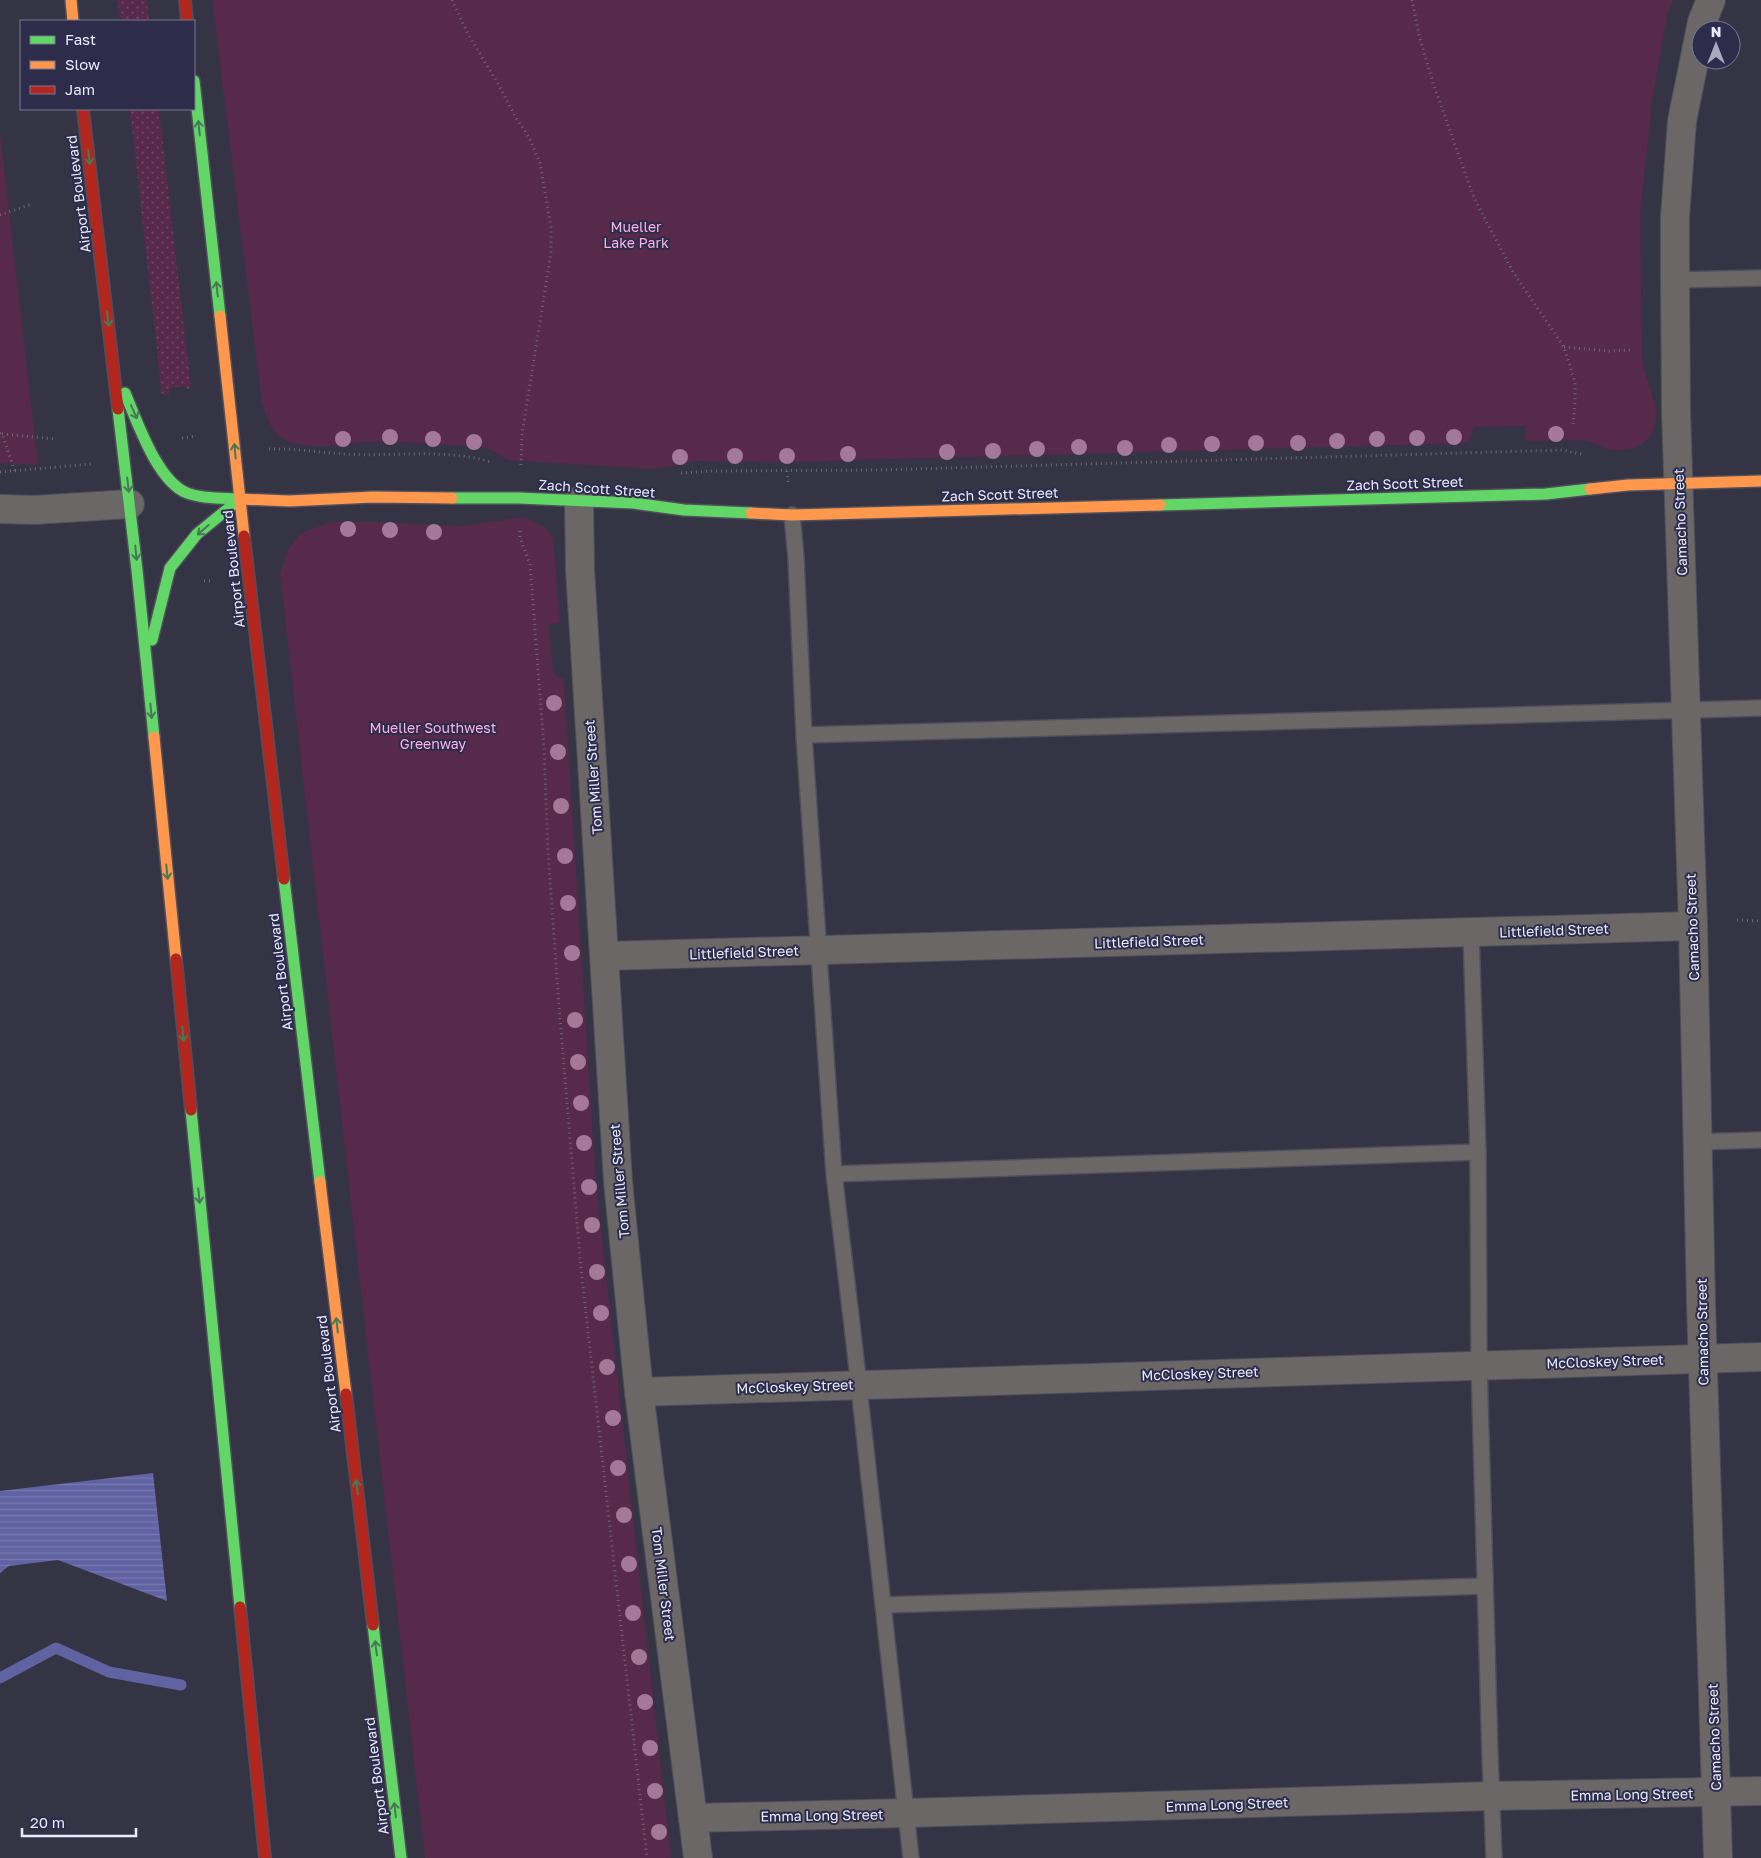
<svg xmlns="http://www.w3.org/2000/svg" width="1761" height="1858" viewBox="0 0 1761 1858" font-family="'Golos Text',sans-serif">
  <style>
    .grass { fill: url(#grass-dots) }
    .green { fill: #57294a }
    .water { fill: url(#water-rules) }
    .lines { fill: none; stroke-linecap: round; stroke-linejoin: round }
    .stream { stroke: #6162a2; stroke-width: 11 }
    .lane-casing { stroke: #4f4f5c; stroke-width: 18 }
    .street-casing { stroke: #4f4f5c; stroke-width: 30 }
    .fast-casing { stroke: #4f4f5c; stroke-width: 14 }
    .slow-casing { stroke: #4f4f5c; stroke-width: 14 }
    .jam-casing { stroke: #4f4f5c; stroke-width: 14 }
    .path { stroke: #6d6a70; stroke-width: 3; stroke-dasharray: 1 4; stroke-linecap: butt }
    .lane { stroke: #6c6767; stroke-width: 15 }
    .street { stroke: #6c6767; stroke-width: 28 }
    .fast { stroke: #63d668; stroke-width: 11 }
    .slow { stroke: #ff974d; stroke-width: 11 }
    .jam { stroke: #b3261e; stroke-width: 11 }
    .tree { fill: #a3789a }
    .oneway { stroke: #457958 }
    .labels { text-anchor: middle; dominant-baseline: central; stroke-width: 4; stroke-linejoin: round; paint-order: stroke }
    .street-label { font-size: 14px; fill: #e8eafd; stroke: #2d2d4b }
    .park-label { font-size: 14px; fill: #feb0e1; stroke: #2d2d4b }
  </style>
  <defs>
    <pattern id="grass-dots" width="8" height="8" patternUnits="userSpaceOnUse" patternTransform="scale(1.25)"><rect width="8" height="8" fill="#57294a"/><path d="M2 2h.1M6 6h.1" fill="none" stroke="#6f4865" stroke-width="1.8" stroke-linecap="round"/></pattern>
    <pattern id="water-rules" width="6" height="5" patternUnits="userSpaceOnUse" patternTransform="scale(1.25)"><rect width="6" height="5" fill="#6162a2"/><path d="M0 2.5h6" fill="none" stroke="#7879b0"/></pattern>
  </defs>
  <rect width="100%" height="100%" fill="#343444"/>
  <g class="grass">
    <path d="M117 0H147L149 21H120Z"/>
    <path d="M130 109H159L191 389H187L186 386 169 388V395H162Z"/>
  </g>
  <g class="green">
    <path d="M212 0H1673L1667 16 1652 102 1640 215 1642 358C1644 378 1657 400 1656 418 1654 444 1631 454 1608 449 1601 447 1594 442 1586 441 1571 438 1545 441 1528 441L1526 439 1525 426 1476 427 1473 429 1468 443 788 462 695 461 665 468 649 469 508 460 489 449 479 446C443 446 408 441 372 442 343 443 312 452 285 440 271 433 266 415 262 402Z"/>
    <path d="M0 132 38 465 0 463Z"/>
    <path d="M524 517 545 527 553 538 560 623 549 624 553 671 555 675 563 679 564 682 596 1184 671 1858H425L280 574 287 552 298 536 306 531 332 522H380L461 526Z"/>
  </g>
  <path class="water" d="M153 1473 167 1601 58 1560 9 1566 0 1573V1491Z"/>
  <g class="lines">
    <path class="stream" d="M0 1678 56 1648 109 1672 181 1685"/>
    <defs>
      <g id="lane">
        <path d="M1675 280 1761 278"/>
        <path d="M792 515 796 558 804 735 834 1174 854 1342 911 1858"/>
        <path d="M804 735 1761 708"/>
        <path d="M1471 932 1478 1152 1479 1364 1490 1756 1494 1858"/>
        <path d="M1696 1142 1761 1140"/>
        <path d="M834 1174 1478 1152"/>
        <path d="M883 1605 1485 1586"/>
      </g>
      <g id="street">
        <path d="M1711 0 1702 22 1682 121 1675 217V280L1676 411 1693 926 1701 1303 1718 1858"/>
        <path d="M579 501 580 569 618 1181 639 1392 698 1858"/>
        <path d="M0 509 34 510 130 504"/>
        <path d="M605 956 1693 926"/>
        <path d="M639 1392 1761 1357"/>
        <path d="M693 1818 906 1813 1492 1796 1761 1791"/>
      </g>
      <g id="fast">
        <path d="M194 81 220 316"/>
        <path d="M125 393C137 421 157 481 187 493 203 499 223 498 240 499"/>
        <path d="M118 409 137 570 154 737"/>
        <path d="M452 498H519L633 503 684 510 751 513"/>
        <path d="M1160 505 1546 494 1590 489"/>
        <path d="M152 640 170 568 197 534 240 499"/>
        <path d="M284 879 320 1182"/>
        <path d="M191 1110 240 1607"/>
        <path d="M373 1625 401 1858"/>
      </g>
      <g id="slow">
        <path d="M71 0 73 21"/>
        <path d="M220 316 244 536"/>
        <path d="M1590 489 1628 485 1761 481"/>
        <path d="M240 499 289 501 373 497 452 498"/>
        <path d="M751 513 792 515 1160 505"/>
        <path d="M154 737 176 959"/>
        <path d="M320 1182 346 1394"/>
      </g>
      <g id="jam">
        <path d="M185 0 187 21"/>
        <path d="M83 109 118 409"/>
        <path d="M244 536 284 879"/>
        <path d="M176 959 191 1110"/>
        <path d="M346 1394 373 1625"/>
        <path d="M240 1607 265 1858"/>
      </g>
    </defs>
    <use href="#lane" class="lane-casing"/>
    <use href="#street" class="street-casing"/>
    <use href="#fast" class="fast-casing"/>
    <use href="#slow" class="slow-casing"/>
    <use href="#jam" class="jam-casing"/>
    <g class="path">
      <path d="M452 0 469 36 497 82 516 118 529 137 540 163 551 227V253L522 434 521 465"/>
      <path d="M1412 0 1419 35 1433 83 1474 198 1513 272 1564 347 1575 382V402L1573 424"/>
      <path d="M0 215 32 204"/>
      <path d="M1564 347 1609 351 1630 350"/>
      <path d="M0 433 2 434 15 471"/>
      <path d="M2 434 56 439"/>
      <path d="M182 438 196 436"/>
      <path d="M269 449C295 448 320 453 346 454 394 457 444 448 491 462"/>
      <path d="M787 471 788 483"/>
      <path d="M0 472 91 464"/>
      <path d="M681 473 711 471 881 470 1564 450 1584 455"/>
      <path d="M520 531V538L530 564 544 747 548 852 559 1007 581 1269 647 1858"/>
      <path d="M204 581H211"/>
      <path d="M1737 920 1761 921"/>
    </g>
    <use href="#lane" class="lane"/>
    <use href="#street" class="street"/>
    <use href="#fast" class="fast"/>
    <use href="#slow" class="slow"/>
    <use href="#jam" class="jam"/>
  </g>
  <g class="tree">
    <circle cx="1556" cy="434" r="8"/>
    <circle cx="390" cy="437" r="8"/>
    <circle cx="1454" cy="437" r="8"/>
    <circle cx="1417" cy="438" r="8"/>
    <circle cx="343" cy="439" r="8"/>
    <circle cx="433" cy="439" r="8"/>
    <circle cx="1377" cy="439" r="8"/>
    <circle cx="1337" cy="441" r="8"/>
    <circle cx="474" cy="442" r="8"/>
    <circle cx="1256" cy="443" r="8"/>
    <circle cx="1298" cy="443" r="8"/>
    <circle cx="1212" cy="444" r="8"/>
    <circle cx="1169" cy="445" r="8"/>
    <circle cx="1079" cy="447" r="8"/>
    <circle cx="1125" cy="448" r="8"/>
    <circle cx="1037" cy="449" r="8"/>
    <circle cx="993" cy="451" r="8"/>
    <circle cx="947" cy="452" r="8"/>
    <circle cx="848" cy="454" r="8"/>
    <circle cx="735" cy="456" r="8"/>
    <circle cx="787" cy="456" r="8"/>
    <circle cx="680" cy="457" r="8"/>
    <circle cx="348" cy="529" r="8"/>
    <circle cx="390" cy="530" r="8"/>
    <circle cx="434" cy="532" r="8"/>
    <circle cx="554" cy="703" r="8"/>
    <circle cx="558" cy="752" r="8"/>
    <circle cx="561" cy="806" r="8"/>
    <circle cx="565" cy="856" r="8"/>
    <circle cx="568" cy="903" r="8"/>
    <circle cx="572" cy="953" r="8"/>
    <circle cx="575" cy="1020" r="8"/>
    <circle cx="578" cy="1062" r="8"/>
    <circle cx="581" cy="1103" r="8"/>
    <circle cx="584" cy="1143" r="8"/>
    <circle cx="589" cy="1187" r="8"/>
    <circle cx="592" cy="1225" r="8"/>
    <circle cx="597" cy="1272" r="8"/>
    <circle cx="601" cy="1313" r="8"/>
    <circle cx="607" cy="1367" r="8"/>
    <circle cx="613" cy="1418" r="8"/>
    <circle cx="618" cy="1468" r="8"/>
    <circle cx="624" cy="1515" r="8"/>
    <circle cx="629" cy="1564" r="8"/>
    <circle cx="633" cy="1613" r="8"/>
    <circle cx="639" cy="1657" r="8"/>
    <circle cx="645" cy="1702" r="8"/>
    <circle cx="650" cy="1748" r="8"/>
    <circle cx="655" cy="1791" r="8"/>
    <circle cx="659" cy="1832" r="8"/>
  </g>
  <defs><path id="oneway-shaft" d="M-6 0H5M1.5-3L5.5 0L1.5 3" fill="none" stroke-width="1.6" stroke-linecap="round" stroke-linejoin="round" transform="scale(1.25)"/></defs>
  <g class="oneway">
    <use href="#oneway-shaft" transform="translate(199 128) rotate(-96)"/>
    <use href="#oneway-shaft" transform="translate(89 157) rotate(83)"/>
    <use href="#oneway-shaft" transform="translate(217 289) rotate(-96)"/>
    <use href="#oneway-shaft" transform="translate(108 319) rotate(83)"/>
    <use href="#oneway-shaft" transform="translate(134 412) rotate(66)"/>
    <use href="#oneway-shaft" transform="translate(235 451) rotate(-95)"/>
    <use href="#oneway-shaft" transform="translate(128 485) rotate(84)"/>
    <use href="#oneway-shaft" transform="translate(203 530) rotate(139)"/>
    <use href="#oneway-shaft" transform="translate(136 553) rotate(84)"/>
    <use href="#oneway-shaft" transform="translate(151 711) rotate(85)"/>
    <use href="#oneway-shaft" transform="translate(167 872) rotate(84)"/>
    <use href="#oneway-shaft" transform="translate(183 1034) rotate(84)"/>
    <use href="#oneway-shaft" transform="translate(199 1196) rotate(84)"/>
    <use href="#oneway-shaft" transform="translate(337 1325) rotate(-97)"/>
    <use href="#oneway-shaft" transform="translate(357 1487) rotate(-97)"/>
    <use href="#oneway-shaft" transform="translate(376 1648) rotate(-97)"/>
    <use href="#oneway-shaft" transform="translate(395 1810) rotate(-97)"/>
  </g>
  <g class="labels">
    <g class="street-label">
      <text transform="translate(78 194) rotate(-97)">Airport Boulevard</text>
      <text transform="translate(1405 483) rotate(-2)">Zach Scott Street</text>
      <text transform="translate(597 488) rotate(4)">Zach Scott Street</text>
      <text transform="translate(1000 494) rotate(-2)">Zach Scott Street</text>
      <text transform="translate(1680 522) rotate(-92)">Camacho Street</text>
      <text transform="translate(233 569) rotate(-96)">Airport Boulevard</text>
      <text transform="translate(593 777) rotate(-94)">Tom Miller Street</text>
      <text transform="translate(1692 927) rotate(-92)">Camacho Street</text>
      <text transform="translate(1554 930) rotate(-2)">Littlefield Street</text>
      <text transform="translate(1149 941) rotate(-2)">Littlefield Street</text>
      <text transform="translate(744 952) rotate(-2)">Littlefield Street</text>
      <text transform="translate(280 972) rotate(-97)">Airport Boulevard</text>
      <text transform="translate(619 1181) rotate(-95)">Tom Miller Street</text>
      <text transform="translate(1702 1332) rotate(-91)">Camacho Street</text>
      <text transform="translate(1605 1361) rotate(-2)">McCloskey Street</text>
      <text transform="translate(1200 1373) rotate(-2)">McCloskey Street</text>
      <text transform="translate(328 1374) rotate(-97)">Airport Boulevard</text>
      <text transform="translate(795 1386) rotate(-2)">McCloskey Street</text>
      <text transform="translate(664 1584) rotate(83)">Tom Miller Street</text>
      <text transform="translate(1714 1737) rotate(-92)">Camacho Street</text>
      <text transform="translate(376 1776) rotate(-97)">Airport Boulevard</text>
      <text transform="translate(1632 1794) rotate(-1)">Emma Long Street</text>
      <text transform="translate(1227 1804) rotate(-2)">Emma Long Street</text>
      <text transform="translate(822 1815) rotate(-1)">Emma Long Street</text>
    </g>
    <g class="park-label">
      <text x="636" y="226">Mueller<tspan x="636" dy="16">Lake Park</tspan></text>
      <text x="433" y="727">Mueller Southwest<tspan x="433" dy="16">Greenway</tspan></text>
    </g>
  </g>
  <rect x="20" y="20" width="175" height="90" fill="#2d2d4b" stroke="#787992"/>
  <rect x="30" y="36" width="25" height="8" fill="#63d668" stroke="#787992"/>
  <text x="65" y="45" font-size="15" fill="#e8eafd">Fast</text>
  <rect x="30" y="61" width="25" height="8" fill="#ff974d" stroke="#787992"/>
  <text x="65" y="70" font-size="15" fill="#e8eafd">Slow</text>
  <rect x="30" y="86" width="25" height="8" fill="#b3261e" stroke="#787992"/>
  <text x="65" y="95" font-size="15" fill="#e8eafd">Jam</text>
  <g transform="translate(1716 45)"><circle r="24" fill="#2d2d4b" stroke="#787992"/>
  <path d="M0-4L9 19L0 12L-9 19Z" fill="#a9aabc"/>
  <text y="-8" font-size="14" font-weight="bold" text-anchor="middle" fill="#e8eafd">N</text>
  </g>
  <path d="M22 1828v8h114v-8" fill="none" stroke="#e8eafd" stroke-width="2.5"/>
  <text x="30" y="1828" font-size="15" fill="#e8eafd" stroke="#2d2d4b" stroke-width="4" paint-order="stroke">20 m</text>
</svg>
